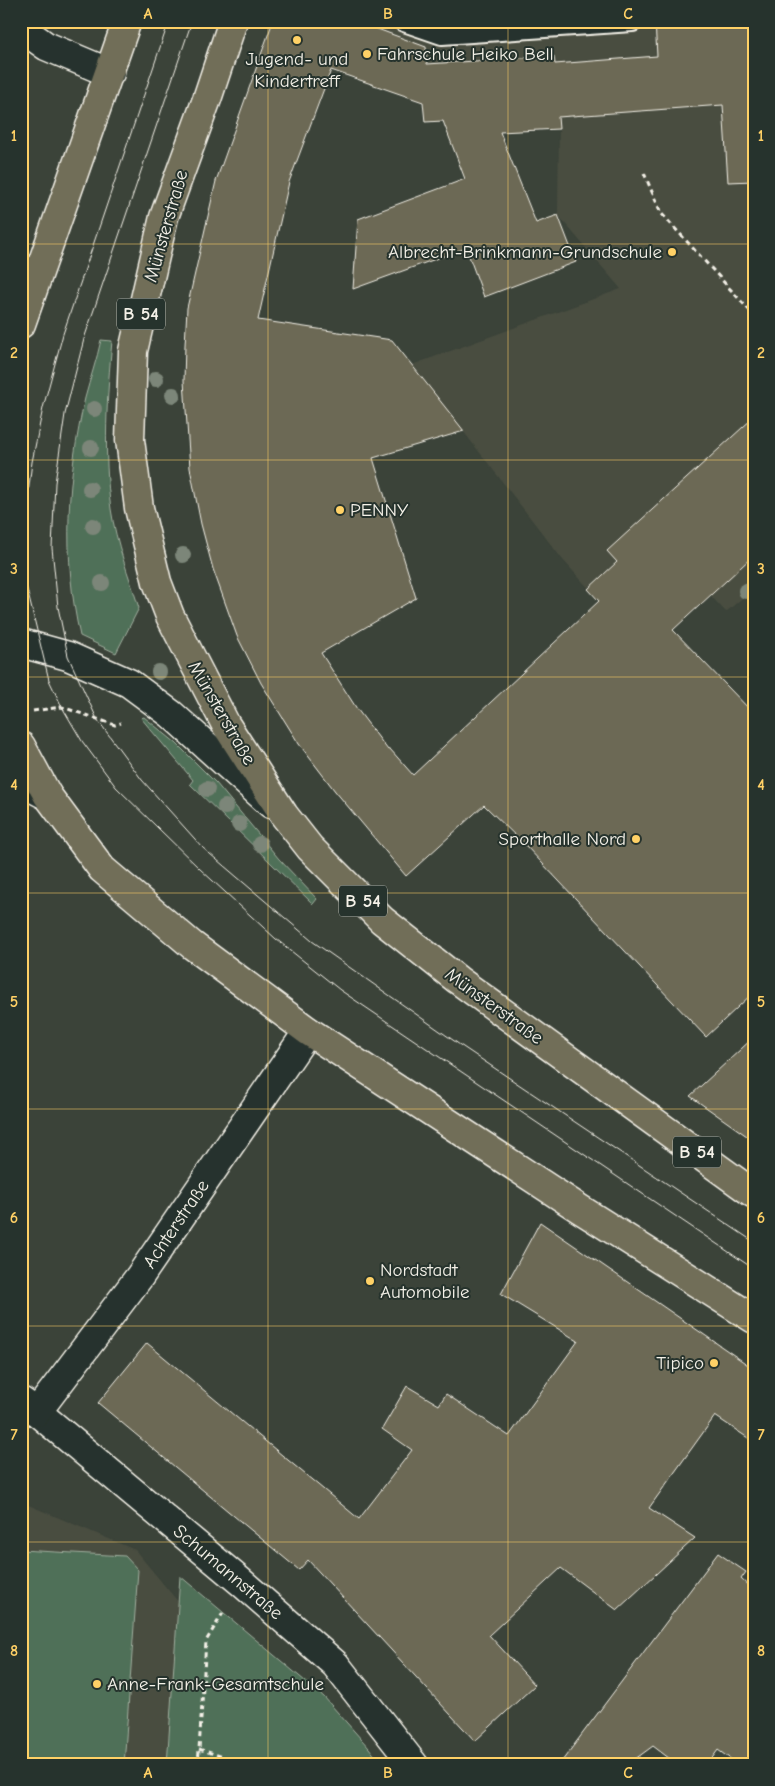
<svg xmlns="http://www.w3.org/2000/svg" width="775" height="1786" viewBox="0 0 775 1786" font-family="'Comic Neue',sans-serif">
  <style>
    .built { fill: #4a4e41 }
    .green { fill: #4f6f58; stroke: #a2b0a0 }
    .building { fill: #6c6955; stroke: #f4f1e8 }
    .lines { fill: none; stroke-linecap: round; stroke-linejoin: round }
    .lane-casing { stroke: #f4f1e8; stroke-width: 24 }
    .street-casing { stroke: #f4f1e8; stroke-width: 31 }
    .primary-casing { stroke: #f4f1e8; stroke-width: 31 }
    .path { stroke: #f4f1e8; stroke-width: 3; stroke-dasharray: 5 4; stroke-linecap: butt }
    .lane { stroke: #26332d; stroke-width: 20 }
    .street { stroke: #26332d; stroke-width: 28 }
    .primary { stroke: #716e59; stroke-width: 28 }
    .tram { stroke: #f4f1e8; stroke-width: 1 }
    .tree { fill: #7c8679 }
    .grid { fill: none; stroke: #ffd166; stroke-width: 1; stroke-opacity: 0.55 }
    .poi-dot { fill: #ffd166; stroke: #26332d; stroke-width: 2 }
    .labels { text-anchor: middle; dominant-baseline: central; stroke-width: 4; stroke-linejoin: round; paint-order: stroke }
    .shield { fill: #26332d; stroke: #b6b8b0; stroke-width: 1 }
    .shield-label { font-size: 18px; font-weight: bold; fill: #f4f1e8 }
    .poi-label { font-size: 19px; fill: #f4f1e8; stroke: #26332d; text-anchor: start }
    .street-label { font-size: 19px; fill: #f4f1e8; stroke: #26332d }
    .neatline { fill: none; stroke: #ffd166; stroke-width: 2 }
    .grid-label { font-size: 16px; text-anchor: middle; font-weight: bold; fill: #ffd166 }
  </style>
  <rect width="100%" height="100%" fill="#3b4339"/>
  <filter id="ink" filterUnits="userSpaceOnUse"><feTurbulence type="fractalNoise" baseFrequency=".02" numOctaves="2"/><feDisplacementMap in="SourceGraphic" scale="10" xChannelSelector="R" yChannelSelector="G"/><feConvolveMatrix kernelMatrix="1 2 1 2 8 2 1 2 1" color-interpolation-filters="sRGB"/></filter>
  <g filter="url(#ink)">
    <g class="built">
      <path d="M353 21H754V588L726 612 710 595 676 627 672 622 643 648 563 560 412 365 621 289 558 215 559 129 528 116 425 122 422 86Z"/>
      <path d="M21 1502 135 1550 179 1603 167 1765H21Z"/>
    </g>
    <g class="green">
      <path d="M101 340 112 341C107 395 103 454 111 509 116 543 129 576 139 608L116 653 80 636C62 556 67 477 85 398 90 379 97 359 101 340Z"/>
      <path d="M144 717 176 743 216 783 279 859 317 899 313 904 190 784 193 780 141 718Z"/>
      <path d="M21 1550 125 1556 138 1570 124 1765H21Z"/>
      <path d="M180 1576 324 1697 369 1748 382 1765H167Z"/>
    </g>
    <g class="building">
      <path d="M273 21H356L426 47 427 64 554 56 555 64 657 56 655 21H754V181L728 182 723 105 558 117 559 129 500 132 536 223 558 215 576 262 484 297 466 248 353 289 358 219 465 179 443 121 425 122 423 102 331 70 289 182 258 320 392 340 464 431 373 458 416 598 321 653 357 709 388 750 390 749 413 775 599 601 588 589 617 562 607 551 754 417V555L673 630 754 714V992L706 1037 526 846 484 805 406 876 335 791 299 744 261 683 237 636 213 569 201 524 190 468 184 381 185 345 187 308 216 181Z"/>
      <path d="M754 1037V1141L690 1096Z"/>
      <path d="M540 1222 754 1369V1442L715 1416 649 1508 695 1538 617 1610 561 1568 489 1635 535 1685 475 1741 308 1560 299 1570 98 1403 147 1343 359 1519 412 1450 382 1429 407 1386 439 1405 446 1394 509 1436 578 1341 501 1294Z"/>
      <path d="M718 1553 746 1572 741 1579 754 1591V1765H739L718 1750 707 1765H678L653 1746 627 1765H559Z"/>
    </g>
    <g class="lines">
      <defs>
        <path id="lane" d="M404 21 442 34 632 21"/>
        <g id="street">
          <path d="M21 28 46 46 110 73"/>
          <path d="M21 643 68 656 129 683 171 714 271 804"/>
          <path d="M21 782 48 796"/>
          <path d="M21 1401 37 1412 241 1582 335 1664 414 1765"/>
          <path d="M37 1412 140 1276 308 1031"/>
        </g>
        <g id="primary">
          <path d="M233 21 207 99 164 217 133 351 130 440 139 508 157 582 170 616 226 725 284 815 310 848 382 920 458 980 754 1194"/>
          <path d="M21 324 127 21"/>
          <path d="M21 746 48 796 102 869 192 945 308 1031 580 1209 754 1319"/>
        </g>
      </defs>
      <use href="#lane" class="lane-casing"/>
      <use href="#street" class="street-casing"/>
      <use href="#primary" class="primary-casing"/>
      <g class="path">
        <path d="M644 173 661 213 751 312H754"/>
        <path d="M33 711 62 707 115 725 121 723"/>
        <path d="M199 1749 247 1765"/>
        <path d="M198 1765 206 1641 223 1613"/>
      </g>
      <use href="#lane" class="lane"/>
      <use href="#street" class="street"/>
      <use href="#primary" class="primary"/>
      <g class="tram">
        <path d="M169 21 63 334 43 408 32 462 23 534 25 581 49 680 62 707 82 741 116 787 200 869 276 939 340 990 754 1269"/>
        <path d="M192 21 84 339 65 414 55 483 52 548 58 607 68 656 97 719 142 780 203 848 312 941 460 1045 754 1242"/>
      </g>
    </g>
    <g class="tree">
      <circle cx="156" cy="379" r="8"/>
      <circle cx="173" cy="395" r="8"/>
      <circle cx="94" cy="409" r="8"/>
      <circle cx="91" cy="448" r="8"/>
      <circle cx="90" cy="489" r="8"/>
      <circle cx="93" cy="526" r="8"/>
      <circle cx="183" cy="555" r="8"/>
      <circle cx="102" cy="583" r="8"/>
      <circle cx="746" cy="591" r="8"/>
      <circle cx="159" cy="672" r="8"/>
      <circle cx="207" cy="789" r="8"/>
      <circle cx="225" cy="807" r="8"/>
      <circle cx="239" cy="824" r="8"/>
      <circle cx="260" cy="844" r="8"/>
    </g>
  </g>
  <path class="grid" d="M268 21V1765M508 21V1765M21 244H754M21 460H754M21 677H754M21 893H754M21 1109H754M21 1326H754M21 1542H754"/>
  <g class="poi-dot">
    <circle cx="297" cy="40" r="5"/>
    <circle cx="367" cy="54" r="5"/>
    <circle cx="672" cy="252" r="5"/>
    <circle cx="340" cy="510" r="5"/>
    <circle cx="636" cy="839" r="5"/>
    <circle cx="370" cy="1281" r="5"/>
    <circle cx="714" cy="1363" r="5"/>
    <circle cx="97" cy="1684" r="5"/>
  </g>
  <g class="labels">
    <g class="shield">
      <rect x="117" y="298.5" width="48" height="31" rx="4"/>
      <rect x="339" y="885.5" width="48" height="31" rx="4"/>
      <rect x="673" y="1136.5" width="48" height="31" rx="4"/>
    </g>
    <g class="shield-label">
      <text x="141" y="314">B 54</text>
      <text x="363" y="901">B 54</text>
      <text x="697" y="1152">B 54</text>
    </g>
    <g class="poi-label">
      <text x="377" y="54">Fahrschule Heiko Bell</text>
      <text x="297" y="59" text-anchor="middle">Jugend- und<tspan x="297" dy="22">Kindertreff</tspan></text>
      <text x="662" y="252" text-anchor="end">Albrecht-Brinkmann-Grundschule</text>
      <text x="350" y="510">PENNY</text>
      <text x="626" y="839" text-anchor="end">Sporthalle Nord</text>
      <text x="380" y="1270">Nordstadt<tspan x="380" dy="22">Automobile</tspan></text>
      <text x="704" y="1363" text-anchor="end">Tipico</text>
      <text x="107" y="1684">Anne-Frank-Gesamtschule</text>
    </g>
    <g class="street-label">
      <text transform="translate(166 226) rotate(-74)">Münsterstraße</text>
      <text transform="translate(222 713) rotate(60)">Münsterstraße</text>
      <text transform="translate(494 1006) rotate(36)">Münsterstraße</text>
      <text transform="translate(176 1224) rotate(-56)">Achterstraße</text>
      <text transform="translate(228 1572) rotate(40)">Schumannstraße</text>
    </g>
  </g>
  <rect width="775" height="1786" fill="none" stroke="#26332d" stroke-width="55"/>
  <rect x="28" y="28" width="720" height="1730" class="neatline"/>
  <g class="grid-label">
    <text x="148" y="19">A</text>
    <text x="388" y="19">B</text>
    <text x="628" y="19">C</text>
    <text x="14" y="141">1</text>
    <text x="761" y="141">1</text>
    <text x="14" y="358">2</text>
    <text x="761" y="358">2</text>
    <text x="14" y="574">3</text>
    <text x="761" y="574">3</text>
    <text x="14" y="790">4</text>
    <text x="761" y="790">4</text>
    <text x="14" y="1007">5</text>
    <text x="761" y="1007">5</text>
    <text x="14" y="1223">6</text>
    <text x="761" y="1223">6</text>
    <text x="14" y="1440">7</text>
    <text x="761" y="1440">7</text>
    <text x="14" y="1656">8</text>
    <text x="761" y="1656">8</text>
    <text x="148" y="1778">A</text>
    <text x="388" y="1778">B</text>
    <text x="628" y="1778">C</text>
  </g>
</svg>
